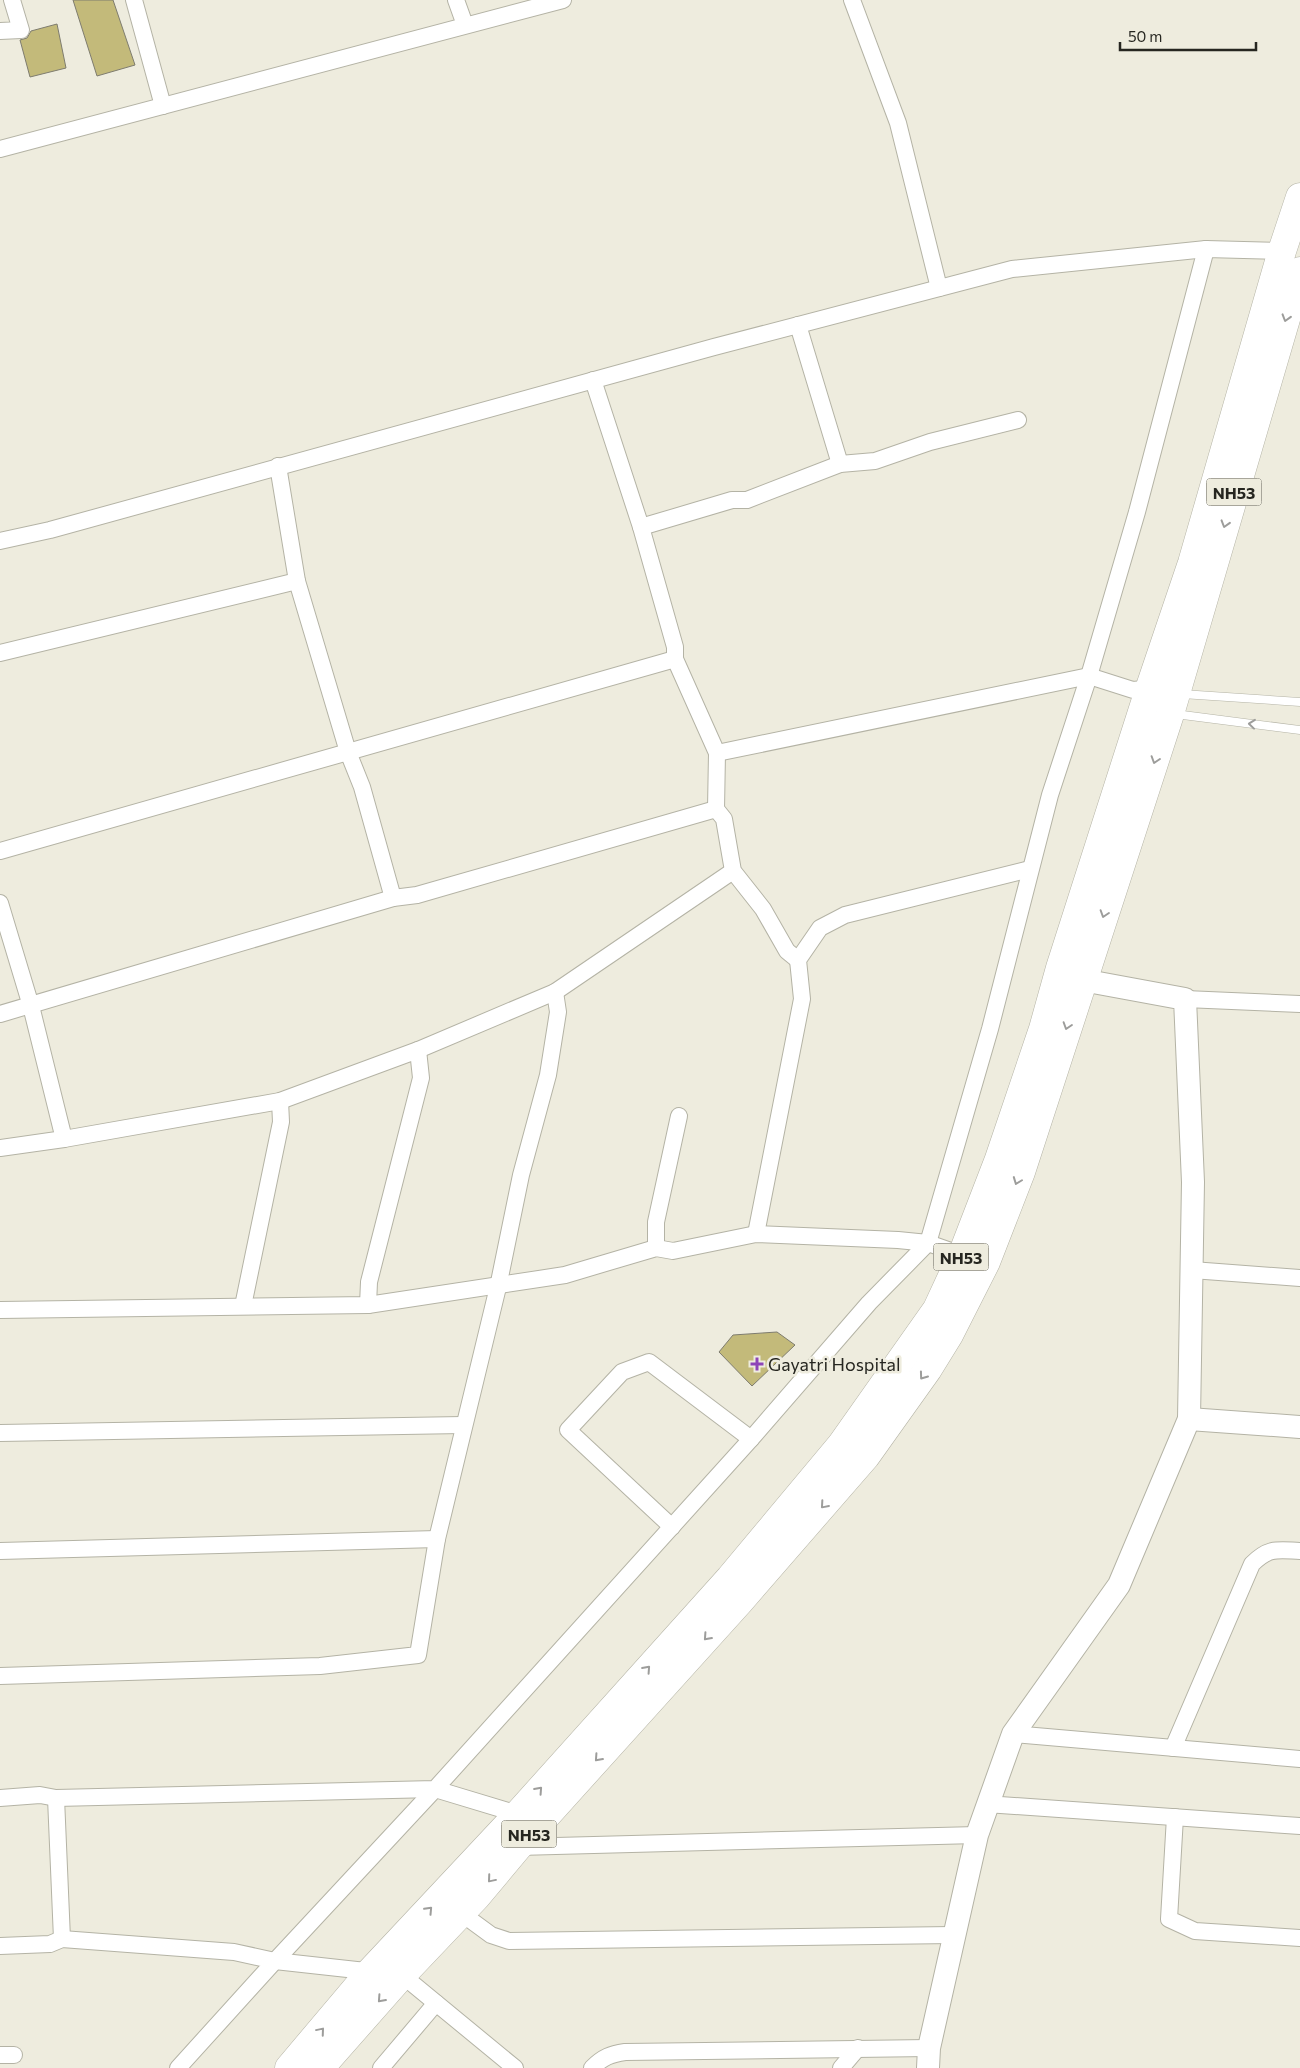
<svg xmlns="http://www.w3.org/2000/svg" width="1300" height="2068" viewBox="0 0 1300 2068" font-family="Commissioner,sans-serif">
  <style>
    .building { fill: #c3ba7a; stroke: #7e7c6f }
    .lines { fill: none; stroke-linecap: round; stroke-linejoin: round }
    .lane-casing { stroke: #b4b3a5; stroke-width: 9 }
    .street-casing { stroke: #b4b3a5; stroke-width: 18 }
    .secondary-casing { stroke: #b4b3a5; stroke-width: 24 }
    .highway-casing { stroke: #b4b3a5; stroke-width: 29 }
    .lane { stroke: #fff; stroke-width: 8 }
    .street { stroke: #fff; stroke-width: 16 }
    .secondary { stroke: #fff; stroke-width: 22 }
    .highway { stroke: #fff; stroke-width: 28 }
    .oneway { stroke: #9d9d9b }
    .poi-dot { fill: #8e45b8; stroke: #eeecde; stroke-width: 2 }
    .labels { text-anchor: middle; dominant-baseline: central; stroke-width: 5; stroke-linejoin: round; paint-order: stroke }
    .shield { fill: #eeecde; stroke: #626159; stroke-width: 1 }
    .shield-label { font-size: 16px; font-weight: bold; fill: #262620 }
    .poi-label { font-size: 18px; fill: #262620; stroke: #eeecde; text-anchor: start }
  </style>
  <rect width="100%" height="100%" fill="#eeecde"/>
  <g class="building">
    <path d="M73 0H113L135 65 97 76Z"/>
    <path d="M57 24 66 68 30 77 20 40 27 38 31 31Z"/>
    <path d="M777 1332 795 1345 752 1386 719 1352 733 1335Z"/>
  </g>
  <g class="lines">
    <defs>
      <g id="lane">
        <path d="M1182 694 1300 702"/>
        <path d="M1175 714 1300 730"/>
      </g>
      <g id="street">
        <path d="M134 0 163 106"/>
        <path d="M456 0 465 25"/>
        <path d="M852 0 898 123 939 288"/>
        <path d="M0 31 21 30 12 0"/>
        <path d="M0 149 563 0"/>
        <path d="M798 325 840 464"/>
        <path d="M593 380 641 527 675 647V659L717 753 716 809 724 819 733 871 763 909 787 951 798 960"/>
        <path d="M278 466 297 581 348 752 362 787 393 898"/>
        <path d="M641 527 732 500H747L840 464 875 461 930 442 1018 420"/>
        <path d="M0 541 50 530 714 347 1012 269 1206 249 1282 251"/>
        <path d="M0 653 297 581"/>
        <path d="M717 753 1089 676 1133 690 1154 688"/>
        <path d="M0 851 675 659"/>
        <path d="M0 903 31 1006 64 1139"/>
        <path d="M1185 999 1300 1004"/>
        <path d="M0 1014 393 898 417 895 716 809"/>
        <path d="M0 1148 64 1139 280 1101 418 1050 555 992 733 871"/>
        <path d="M756 1234 802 999 798 960 820 928 845 915 1030 869"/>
        <path d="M656 1248V1222L679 1116"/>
        <path d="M1192 1270 1300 1278"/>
        <path d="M368 1305 369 1282 421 1078 418 1050"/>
        <path d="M243 1306 281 1122 280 1101"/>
        <path d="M0 1310 368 1305 565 1275 656 1248 673 1251 756 1234 898 1240 928 1243 962 1255"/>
        <path d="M0 1433 463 1425"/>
        <path d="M672 1527 568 1430 622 1372 649 1362 751 1439"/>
        <path d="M0 1551 437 1539"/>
        <path d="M0 1676 320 1666 418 1655 437 1539 498 1287 521 1175 548 1075 558 1012 555 992"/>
        <path d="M1013 1734 1300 1759"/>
        <path d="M1173 1748 1252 1564C1269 1547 1277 1550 1300 1551"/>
        <path d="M0 1798 40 1795 56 1798 435 1789 751 1439 869 1303 928 1243 990 1029 1050 795 1089 676 1137 512 1206 249"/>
        <path d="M56 1798 62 1939"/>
        <path d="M986 1804 1300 1826"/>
        <path d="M1175 1817 1169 1919 1195 1931 1300 1938"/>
        <path d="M518 1847 977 1835"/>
        <path d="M461 1913 491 1935 509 1941 953 1935"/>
        <path d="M0 1946 50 1944 62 1939 234 1952 275 1961 178 2068"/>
        <path d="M275 1961 435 1789 518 1814"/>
        <path d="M275 1961 402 1975 515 2068"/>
        <path d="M0 2055H14"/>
        <path d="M381 2068 436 2003"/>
        <path d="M592 2068C603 2057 611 2054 625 2052L929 2048"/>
        <path d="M841 2068 858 2048"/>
      </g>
      <g id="secondary">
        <path d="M1189 1419 1300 1427"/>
        <path d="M928 2068 929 2048 977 1835 1013 1734 1119 1585 1189 1419 1193 1182 1185 999 1082 980"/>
      </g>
      <g id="highway">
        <path d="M289 2068 370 1972 518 1814 730 1578 841 1445 937 1309 962 1255 999 1159 1043 1029 1060 968 1150 687 1192 563 1282 251 1300 197"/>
        <path d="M320 2068 402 1975 477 1896 518 1847 740 1601 866 1456 928 1369 949 1335 986 1262 1021 1172 1170 714 1300 271"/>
      </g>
    </defs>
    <use href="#lane" class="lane-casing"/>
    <use href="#street" class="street-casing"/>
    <use href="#secondary" class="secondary-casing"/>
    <use href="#highway" class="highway-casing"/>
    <use href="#lane" class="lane"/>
    <use href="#street" class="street"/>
    <use href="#secondary" class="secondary"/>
    <use href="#highway" class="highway"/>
  </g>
  <defs><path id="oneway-chevron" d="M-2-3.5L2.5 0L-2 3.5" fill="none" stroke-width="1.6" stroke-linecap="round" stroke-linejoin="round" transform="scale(1.25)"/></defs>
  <g class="oneway">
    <use href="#oneway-chevron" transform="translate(1286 318) rotate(107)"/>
    <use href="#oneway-chevron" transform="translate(1225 524) rotate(107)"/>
    <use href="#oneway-chevron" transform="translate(1252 724) rotate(-174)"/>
    <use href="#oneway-chevron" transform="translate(1155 760) rotate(108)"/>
    <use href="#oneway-chevron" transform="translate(1104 914) rotate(108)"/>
    <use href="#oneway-chevron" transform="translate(1067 1026) rotate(108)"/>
    <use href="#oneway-chevron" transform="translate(1017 1181) rotate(111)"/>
    <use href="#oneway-chevron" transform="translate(923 1376) rotate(126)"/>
    <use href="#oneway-chevron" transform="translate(824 1505) rotate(131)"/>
    <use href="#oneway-chevron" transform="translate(707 1637) rotate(132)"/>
    <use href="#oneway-chevron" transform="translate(647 1669) rotate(-48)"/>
    <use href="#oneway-chevron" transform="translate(598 1758) rotate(132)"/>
    <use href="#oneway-chevron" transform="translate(539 1790) rotate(-48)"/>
    <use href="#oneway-chevron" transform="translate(491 1879) rotate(130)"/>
    <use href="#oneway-chevron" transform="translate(429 1910) rotate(-47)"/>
    <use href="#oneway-chevron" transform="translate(381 1999) rotate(132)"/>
    <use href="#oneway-chevron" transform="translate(321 2031) rotate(-50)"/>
  </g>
  <path class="poi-dot" d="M754.5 1356.5h5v5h5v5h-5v5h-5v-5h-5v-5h5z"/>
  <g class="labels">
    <g class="shield">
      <rect x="1206.5" y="478.5" width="55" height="27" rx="4"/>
      <rect x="933.5" y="1243.5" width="55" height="27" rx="4"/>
      <rect x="501.5" y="1820.5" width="55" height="27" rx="4"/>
    </g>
    <g class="shield-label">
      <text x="1234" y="492">NH53</text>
      <text x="961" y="1257">NH53</text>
      <text x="529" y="1834">NH53</text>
    </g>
    <g class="poi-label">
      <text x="768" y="1364">Gayatri Hospital</text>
    </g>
  </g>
  <path d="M1120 42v8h136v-8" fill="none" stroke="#262620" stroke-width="2.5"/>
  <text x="1128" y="42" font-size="15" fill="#262620" stroke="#eeecde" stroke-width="4" paint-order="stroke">50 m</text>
</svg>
